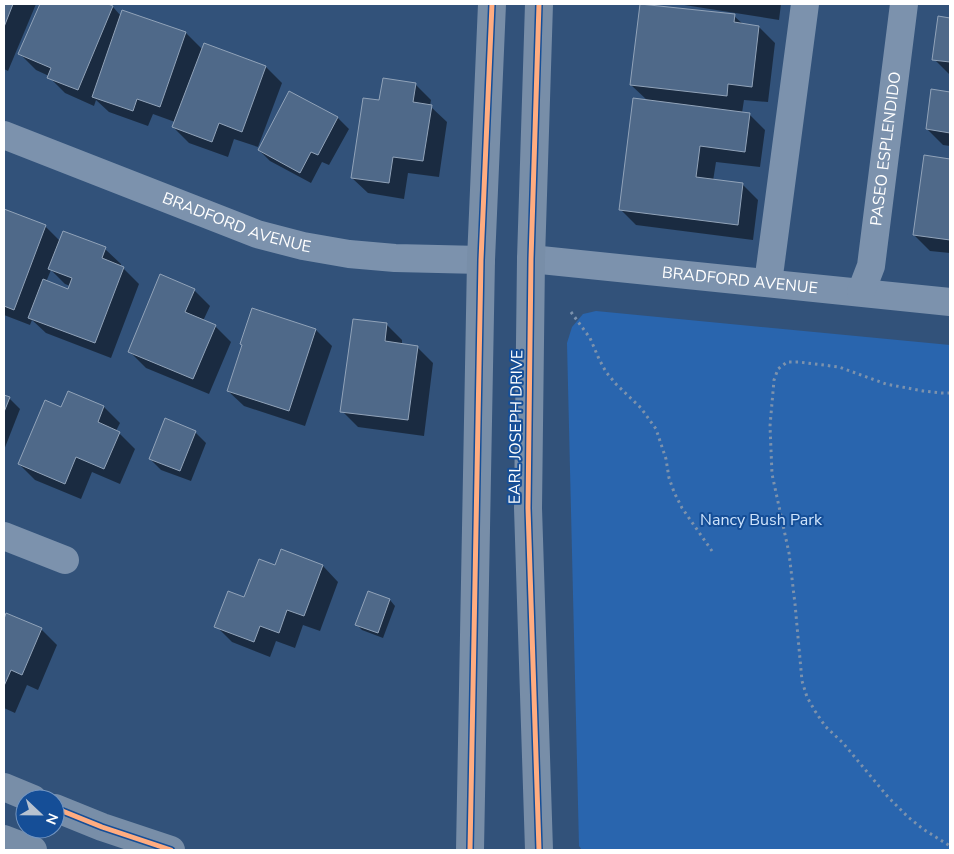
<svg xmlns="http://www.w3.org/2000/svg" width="954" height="854" viewBox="0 0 954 854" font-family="'Nunito Sans',sans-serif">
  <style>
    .green { fill: #2965ae }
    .shadow { fill: #0007; fill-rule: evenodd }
    .building { fill: #4f6989; stroke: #91a3b9 }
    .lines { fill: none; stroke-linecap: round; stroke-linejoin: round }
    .path { stroke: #7c92ad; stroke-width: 3; stroke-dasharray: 2.5 4; stroke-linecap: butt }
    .minor { stroke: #7c92ad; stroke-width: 28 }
    .secondary { stroke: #788ea8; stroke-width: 28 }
    .cycleway-casing { stroke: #154e97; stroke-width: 8 }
    .cycleway { stroke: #ffac80; stroke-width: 5 }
    .labels { text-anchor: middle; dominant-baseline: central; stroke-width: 4; stroke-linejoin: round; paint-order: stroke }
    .street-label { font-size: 16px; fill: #fff; stroke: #154e97 }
    .park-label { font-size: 16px; fill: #cfe4fc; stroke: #154e97 }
  </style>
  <rect width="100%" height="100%" fill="#32527a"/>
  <path class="green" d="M596 311 950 345V850H582L579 846 567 343 572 327 583 314Z"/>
  <g class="shadow">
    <path d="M4 4H36L8 71 4 69Z"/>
    <path d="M41 4H105L113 7 121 16 123 11 186 33 203 50 205 44 266 67 282 83 258 147 234 139 228 157 189 143 173 127 175 122 153 114 148 126 109 112 96 100 94 106 65 93 49 77V76L36 70 20 54Z"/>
    <path d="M678 4H781L779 20Z"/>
    <path d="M734 16 744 25 759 27 775 43 768 102 744 100 742 113 749 114 765 130 760 167 716 162 713 181 742 184 758 200 753 240 636 225 620 209 648 101 631 85Z"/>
    <path d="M939 18 950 19V75L934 59Z"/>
    <path d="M415 84 431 100 430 106 447 122 439 177 408 173 404 199 368 193 352 178Z"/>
    <path d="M932 90 950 93V146L943 145 927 129Z"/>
    <path d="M290 93 338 118 349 129 329 165 322 162 311 183 270 161 259 150Z"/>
    <path d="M925 157 950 160V253L930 251 914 235Z"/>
    <path d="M4 210 45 226 60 241 64 232 105 249 121 264V267L123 268 139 284 111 358 46 333 32 320 30 325 4 315ZM51 270 65 284 70 286 68 290 46 282Z"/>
    <path d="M194 290 210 306 203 321 215 326 231 342 209 394 146 368 130 352Z"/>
    <path d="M253 309 316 330 332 346 305 426 244 406 228 391Z"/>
    <path d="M386 324 402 340V345L417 347 433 363 424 436 358 427 342 411Z"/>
    <path d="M69 392 104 407 120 423 116 431 119 433 135 449 120 484 92 472 81 499 35 480 19 464 62 409Z"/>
    <path d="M4 396 9 398 20 409 4 450Z"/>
    <path d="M195 432 206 443 191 481 161 470 150 459Z"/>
    <path d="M282 551 323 566 338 582 320 631 303 625 295 648 276 641 270 657 232 642 216 626 245 599 276 567Z"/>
    <path d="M369 592 390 600 395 606 383 638 362 630 356 624Z"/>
    <path d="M7 615 41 629 57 645 38 690 27 685 15 713 4 708V622Z"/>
  </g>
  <g class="building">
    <path d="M4 4H13L4 27Z"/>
    <path d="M40 4H108L113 6 78 90 47 78 51 68 18 54Z"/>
    <path d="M640 4 735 14 734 22 759 26 752 87 728 84 727 96 630 85Z"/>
    <path d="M122 10 186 32 160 107 137 99 133 111 92 97Z"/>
    <path d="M938 16 950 18V62L932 60Z"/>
    <path d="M204 43 266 66 242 132 219 123 212 142 172 127Z"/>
    <path d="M383 78 416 83 413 102 432 105 423 161 393 157 389 183 351 178 363 98 379 100Z"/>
    <path d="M931 89 950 92V133L926 129Z"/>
    <path d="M289 91 338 117 318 155 311 152 300 173 258 150Z"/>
    <path d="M633 98 750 113 745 152 700 146 696 177 743 183 738 225 619 210Z"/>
    <path d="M924 155 950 159V240L913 235Z"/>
    <path d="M4 209 46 225 14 310 4 306Z"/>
    <path d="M63 231 106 247 102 258 124 267 95 343 28 318 43 279 68 289 72 278 48 269Z"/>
    <path d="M160 274 195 289 185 312 216 325 193 379 128 352Z"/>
    <path d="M252 308 316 329 289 411 227 391 242 345 240 344Z"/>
    <path d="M353 319 387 323 385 341 418 346 408 420 340 412Z"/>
    <path d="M68 391 104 406 98 422 120 432 104 469 76 457 65 484 18 464 45 400 61 407Z"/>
    <path d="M4 395 10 397 4 412Z"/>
    <path d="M165 418 196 431 180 471 149 459Z"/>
    <path d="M281 549 323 565 304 616 287 610 279 633 260 626 254 642 214 627 228 591 244 597 259 559 275 565Z"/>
    <path d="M368 591 390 599 378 633 355 625Z"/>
    <path d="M6 613 42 628 22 675 11 670 4 686V619Z"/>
  </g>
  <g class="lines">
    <g class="path">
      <path d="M571 312 590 338 599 359 606 372 616 384 641 408 656 429 666 459 669 478 674 492 682 508 712 551"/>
      <path d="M950 393H942L923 391 886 384 839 367 799 362H787L778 369 774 380 770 426 772 474 789 553 795 604 802 681 807 697 815 711 825 726 843 743 888 797 908 817 923 829 950 846"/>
    </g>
    <g class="minor">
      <path id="s1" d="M4 135 257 234 303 246 349 254 395 258 481 260"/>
      <path id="s2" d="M531 259 950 302"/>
      <path d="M768 283 805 4"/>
      <path id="s3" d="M861 292 871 266 904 4"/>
      <path d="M4 536 65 560"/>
    </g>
    <g class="secondary">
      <path d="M4 787 33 799"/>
      <path d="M55 808 102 827 171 850"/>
      <path d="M4 839 33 850"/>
      <path d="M470 850 481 260 492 4"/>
      <path d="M539 850 528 508 531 259 539 4"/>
    </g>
    <defs>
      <g id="cycleway">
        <path d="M55 808 102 827 171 850"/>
        <path d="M470 850 481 260 492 4"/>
        <path d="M539 850 528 508 531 259 539 4"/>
      </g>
    </defs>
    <use href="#cycleway" class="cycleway-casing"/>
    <use href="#cycleway" class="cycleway"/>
  </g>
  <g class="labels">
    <g class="street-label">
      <text stroke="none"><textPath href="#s3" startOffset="146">PASEO ESPLENDIDO</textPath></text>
      <text stroke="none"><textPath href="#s1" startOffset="249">BRADFORD AVENUE</textPath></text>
      <text stroke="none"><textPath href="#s2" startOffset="210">BRADFORD AVENUE</textPath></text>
      <text transform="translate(516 427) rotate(-89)">EARL JOSEPH DRIVE</text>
    </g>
    <g class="park-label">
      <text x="761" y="520">Nancy Bush Park</text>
    </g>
  </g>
  <rect width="954" height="854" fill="none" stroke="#ffffff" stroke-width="10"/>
  <g transform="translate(40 814) rotate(112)"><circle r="24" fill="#154e97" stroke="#7395c1"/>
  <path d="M0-4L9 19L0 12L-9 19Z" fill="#b7c2d0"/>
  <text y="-8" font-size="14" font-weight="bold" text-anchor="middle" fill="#ffffff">N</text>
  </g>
</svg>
